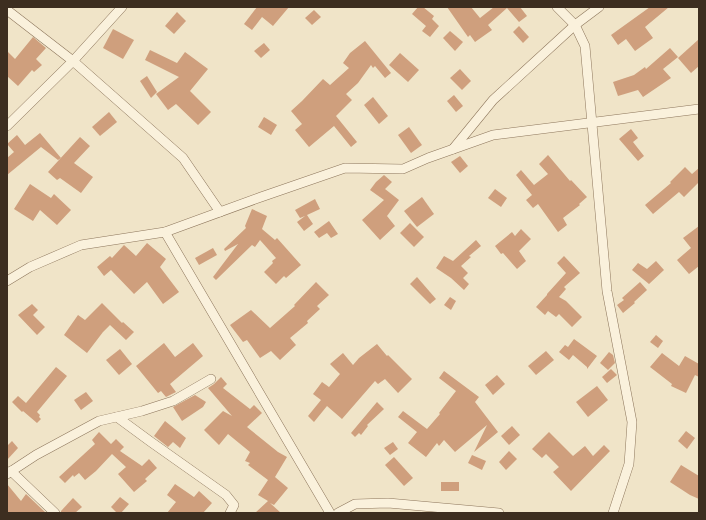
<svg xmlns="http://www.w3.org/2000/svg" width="706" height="520" viewBox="0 0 706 520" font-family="'Roboto Serif',serif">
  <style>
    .building { fill: #cf9f7d }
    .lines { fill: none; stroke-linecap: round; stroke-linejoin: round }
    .minor-casing { stroke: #8d765c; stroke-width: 10 }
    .minor { stroke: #faf1dc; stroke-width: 9 }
  </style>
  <rect width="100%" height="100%" fill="#f0e4c8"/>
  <g class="building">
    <path d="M257 7H289L273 26 262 17 252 30 244 24Z"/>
    <path d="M418 7H423L434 16 432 19 439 26 430 37 422 31 426 26 412 14Z"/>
    <path d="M447 7H471L480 18 494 7H520L527 16 519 22 507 8 488 25 492 30 475 42 470 35 468 37Z"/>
    <path d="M650 7H669L645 27 653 38 635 51 626 39 618 45 611 35Z"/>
    <path d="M314 10 321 17 312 25 305 18Z"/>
    <path d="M177 12 186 21 174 34 165 26Z"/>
    <path d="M519 26 529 37 523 43 513 32Z"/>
    <path d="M113 29 134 40 123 59 103 48Z"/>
    <path d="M450 31 463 42 455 51 443 38Z"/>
    <path d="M33 37 46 48 36 59 42 65 34 72 32 70 18 86 7 76V51L15 59Z"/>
    <path d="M699 39V66L691 73 678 58Z"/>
    <path d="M365 41 391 73 385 78 375 66 373 68 371 65 358 83 346 94 352 100 336 116 357 142 351 147 334 126 309 147 295 130 302 124 291 111 302 101 323 79 330 85 349 68 343 63 350 53Z"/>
    <path d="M264 43 270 50 261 58 254 51Z"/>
    <path d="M670 48 678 57 663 69 671 78 643 97 638 90 618 96 613 82 634 75 645 67 646 69Z"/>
    <path d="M150 50 177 63 185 52 208 69 190 91 211 112 198 125 176 104 168 110 156 94 179 77 145 60Z"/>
    <path d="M400 53 419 70 408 82 389 65Z"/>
    <path d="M460 69 471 81 462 90 450 78Z"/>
    <path d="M147 76 157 92 151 98 140 81Z"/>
    <path d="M454 95 463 106 456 112 447 101Z"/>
    <path d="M373 97 388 116 379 124 364 105Z"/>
    <path d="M109 112 117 122 100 136 92 127Z"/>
    <path d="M264 117 277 125 271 135 258 127Z"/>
    <path d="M409 127 422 145 411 153 398 135Z"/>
    <path d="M631 129 638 138 633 142 644 156 638 161 619 139Z"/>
    <path d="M40 133 61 158 58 160 41 147 7 175V158L14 152 7 144 17 135 25 145Z"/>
    <path d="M80 137 90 146 74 163 93 177 81 193 60 178 57 180 48 172Z"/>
    <path d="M548 155 570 181 571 180 587 197 579 204 580 205 563 218 567 225 558 232 538 204 533 208 526 200 532 195 516 175 521 170 534 185 548 174 539 164Z"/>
    <path d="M460 156 468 166 460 173 451 162Z"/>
    <path d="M685 167 692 174 699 168V182L684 197 679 192 653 214 645 205 671 183 670 182Z"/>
    <path d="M384 175 392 182 385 189 399 200 387 216 395 226 380 240 362 220 384 200 370 190 376 182Z"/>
    <path d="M30 184 51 198 54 194 71 210 57 225 40 210 33 221 14 209Z"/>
    <path d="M495 189 507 198 501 207 488 198Z"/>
    <path d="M422 197 434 214 417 227 404 211Z"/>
    <path d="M315 199 320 209 307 215 313 224 304 231 297 222 305 216 300 218 295 210Z"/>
    <path d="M252 209 267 216 262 229 275 240 277 238 301 265 286 278 284 276 276 284 264 272 273 263 272 261 276 258 260 240 255 247 252 245 216 280 213 277 238 244 225 251 224 249 246 228 245 226Z"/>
    <path d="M329 221 338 234 331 238 327 233 319 238 314 232Z"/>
    <path d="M410 223 424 237 414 247 400 233Z"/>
    <path d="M699 226V266L689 274 677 260 691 248 683 238Z"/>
    <path d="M521 229 531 239 519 251 526 261 517 269 503 253 501 254 495 246 512 232 515 236Z"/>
    <path d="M476 240 481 246 469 256 471 257 461 266 468 273 463 278 469 284 464 290 451 278 436 268 444 256 453 261Z"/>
    <path d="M147 243 166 259 160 267 179 292 163 304 147 282 134 294 111 270 104 276 97 267 110 256 112 258 124 245 136 256Z"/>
    <path d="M213 248 217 255 199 265 195 258Z"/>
    <path d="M564 256 580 273 564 287 566 289 559 297 566 301 582 317 572 327 559 314 556 317 548 311 545 315 536 307 547 295V294L566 273 557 263Z"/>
    <path d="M656 261 664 270 649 284 632 270 638 263 647 269Z"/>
    <path d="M417 277 436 299 430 304 410 284Z"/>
    <path d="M316 282 329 295 317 306 320 309 307 321 308 323 290 338 296 345 280 360 271 351 260 358 247 340 243 342 230 325 251 310 270 328 295 306 294 305Z"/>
    <path d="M640 282 647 290 634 302 635 303 623 313 617 305 624 300 622 298Z"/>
    <path d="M450 297 456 301 451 310 444 305Z"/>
    <path d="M102 303 122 323 123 322 134 332 126 340 110 325 103 332 87 353 64 335 78 315 85 320Z"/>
    <path d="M32 304 38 310 33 315 45 327 37 335 18 315Z"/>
    <path d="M656 335 663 341 658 348 650 342Z"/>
    <path d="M574 339 597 356 587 369V367L573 355 569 360 559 352 565 345 568 347Z"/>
    <path d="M164 343 175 357 193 343 203 356 170 384 176 392 166 397 161 391 158 393 136 366Z"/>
    <path d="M377 344 387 356 388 355 412 379 398 393 385 379 378 384 375 381 342 419 327 406 314 422 308 416 321 400 313 394 322 382 329 387 340 374 330 364 343 353 353 365 359 358Z"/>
    <path d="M120 349 132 364 119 375 106 360Z"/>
    <path d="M546 351 554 360 536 375 528 366Z"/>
    <path d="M609 352 613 355 615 363 608 370 600 363Z"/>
    <path d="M662 353 679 366 685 356 699 364V377L695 375 686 393 671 386 672 384 650 367Z"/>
    <path d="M56 367 67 376 37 412 40 415 39 417 41 419 37 423 23 411 22 412 12 402 18 396 26 403Z"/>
    <path d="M611 369 617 375 607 383 602 377Z"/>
    <path d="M444 371 479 397 475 402 498 432 474 452 487 425 455 452 444 440 439 446 437 443 426 457 408 443 417 432 398 417 403 411 427 429 440 414 439 413 456 391 439 378Z"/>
    <path d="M497 375 505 384 493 395 485 385Z"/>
    <path d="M221 377 227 384 223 388 250 409 254 405 262 413 247 427 278 452 287 457 275 477 288 488 274 505 270 503 281 513H255L268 501 258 495 268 480 248 465 250 463 245 461 250 452 228 434 219 445 204 430 223 411 232 416 208 388 214 384Z"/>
    <path d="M597 386 608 400 588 417 576 402Z"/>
    <path d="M86 392 93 401 81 410 74 400Z"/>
    <path d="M195 395 206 402 203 407 182 421 173 407Z"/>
    <path d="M377 402 384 409 367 425 368 426 361 435 359 433 355 437 351 433Z"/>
    <path d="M165 421 186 438 180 448 173 442 168 447 154 436Z"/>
    <path d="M512 426 520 435 509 445 501 436Z"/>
    <path d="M686 431 695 438 687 449 678 441Z"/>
    <path d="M99 432 111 444 116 439 124 447 120 451 142 466 149 459 157 468 145 479 147 481 134 492 118 474 126 467 112 454 96 471 85 480 79 473 74 477 73 475 65 483 59 477 95 444 92 440Z"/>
    <path d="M549 432 573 456 585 446 593 456 604 445 610 451 571 491 553 472 559 467 546 454 542 458 532 449Z"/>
    <path d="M12 441 18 448 7 460V446Z"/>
    <path d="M393 442 398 449 390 455 384 448Z"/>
    <path d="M509 451 517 459 506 470 499 462Z"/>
    <path d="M472 455 486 461 482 470 468 463Z"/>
    <path d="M394 457 413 478 404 486 385 465Z"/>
    <path d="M681 465 699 476V499L690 495 670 482Z"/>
    <rect x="441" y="482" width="18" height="9"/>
    <path d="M7 484 21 501 26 494 46 513H7Z"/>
    <path d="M175 484 194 497 199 491 212 503 203 513H167L176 502 167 495Z"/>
    <path d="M120 497 129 504 121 513H117L111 507Z"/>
    <path d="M73 498 82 507 75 513H61V511Z"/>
  </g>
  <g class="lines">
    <defs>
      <g id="minor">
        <path d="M557 7 575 25 585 46 607 291 632 422 629 464 613 513"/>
        <path d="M7 10 73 61 183 158 220 212"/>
        <path d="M7 126 73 61 122 7"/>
        <path d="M453 149 493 100 575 25 599 7"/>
        <path d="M165 232 330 513"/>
        <path d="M7 281 30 267 81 245 165 232 261 197 345 168 403 169 428 158 493 135 699 109"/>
        <path d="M117 417 151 442 226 495 234 505 230 513"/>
        <path d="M11 471 55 513"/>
        <path d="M7 474 36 455 99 421 142 411 173 401 211 379"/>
        <path d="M338 513 355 504 388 503 499 513"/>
      </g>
    </defs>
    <use href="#minor" class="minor-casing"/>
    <use href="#minor" class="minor"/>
  </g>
  <rect width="706" height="520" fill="none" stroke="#3d2e20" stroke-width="16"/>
</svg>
